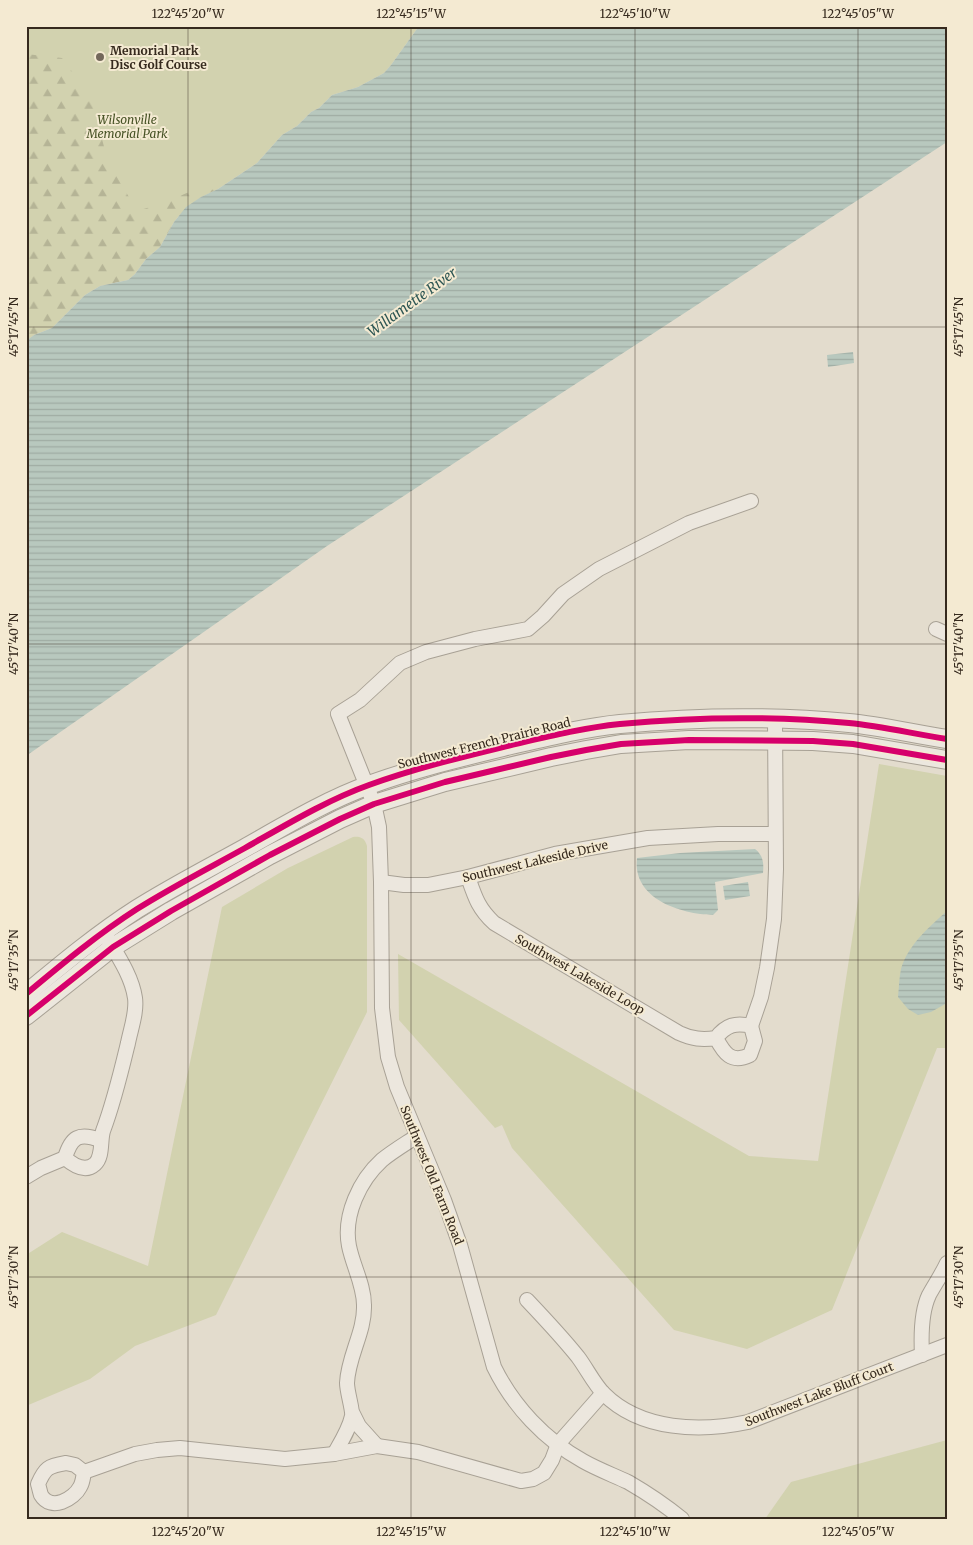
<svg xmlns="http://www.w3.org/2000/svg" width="973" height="1545" viewBox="0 0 973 1545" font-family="Merriweather,serif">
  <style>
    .green { fill: #d2d2af }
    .forest { fill: url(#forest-firs) }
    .water { fill: url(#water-rules) }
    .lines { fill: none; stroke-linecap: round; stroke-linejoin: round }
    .minor-casing { stroke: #a8a195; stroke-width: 16 }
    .tertiary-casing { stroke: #a8a195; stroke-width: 20 }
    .minor { stroke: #ece7de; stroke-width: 14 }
    .tertiary { stroke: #ece7de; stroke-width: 18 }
    .cycleway-casing { stroke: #f4ead2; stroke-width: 9 }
    .cycleway { stroke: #d6006c; stroke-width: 6 }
    .ticks { fill: none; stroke: #362a1e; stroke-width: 1; stroke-opacity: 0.45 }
    .poi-dot { fill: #73685b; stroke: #f4ead2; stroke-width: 2 }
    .labels { text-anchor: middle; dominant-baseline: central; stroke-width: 4; stroke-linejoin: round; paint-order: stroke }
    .poi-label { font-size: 12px; font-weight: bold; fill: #362a1e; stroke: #f4ead2; text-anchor: start }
    .park-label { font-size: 12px; font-style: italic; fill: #475225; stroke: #f4ead2 }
    .street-label { font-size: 12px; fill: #362a1e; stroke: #f4ead2 }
    .water-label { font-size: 14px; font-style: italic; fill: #2d5653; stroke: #f4ead2 }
    .neatline { fill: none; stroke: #362a1e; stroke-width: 2 }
    .ticks-label { font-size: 12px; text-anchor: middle; fill: #362a1e }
  </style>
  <defs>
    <pattern id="forest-firs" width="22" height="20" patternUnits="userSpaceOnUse" patternTransform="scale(1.25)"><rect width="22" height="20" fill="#d2d2af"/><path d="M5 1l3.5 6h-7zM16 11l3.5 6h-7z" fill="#b5b496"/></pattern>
    <pattern id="water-rules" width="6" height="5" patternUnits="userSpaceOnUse" patternTransform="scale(1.25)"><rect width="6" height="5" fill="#b8c8be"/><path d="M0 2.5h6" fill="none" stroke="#9faca3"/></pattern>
  </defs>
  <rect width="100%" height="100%" fill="#e3dccd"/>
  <g class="green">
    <path d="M26 26H419L391 65 384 73 358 87 332 95 319 108 311 112 297 126 282 135 257 163 218 189 201 197 26 341Z"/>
    <path d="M879 764 947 776V1048H937L832 1310 747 1349 674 1330 512 1148 502 1125 495 1128 399 1020 398 954 749 1156 818 1161Z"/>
    <path d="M353 837C360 836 365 838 367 846V1012L216 1315 135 1346 90 1379 26 1406V1255L62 1232 148 1266 222 907 288 868Z"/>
    <path d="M947 1440V1519H765L791 1482Z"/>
  </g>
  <path class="forest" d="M26 54 62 58 90 96 108 161 137 211 166 202 189 192 218 189 201 197 186 207 174 222 160 247 146 259 135 274 128 280 100 286 85 295 52 328 34 335 26 341Z"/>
  <g class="water">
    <path d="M419 26H947V142L327 546 26 756V341L34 335 52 328 85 295 100 286 128 280 135 274 146 259 160 247 174 222 186 207 201 197 218 189 257 163 282 135 297 126 311 112 319 108 332 95 358 87 384 73 391 65Z"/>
    <path d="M853 352 854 363 828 367 827 355Z"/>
    <path d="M755 849C763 855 764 863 763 873L715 882 718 910 713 915C681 914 632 899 637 858L680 853Z"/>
    <path d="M748 882 750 896 725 900 723 886Z"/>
    <path d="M947 911V1003L931 1012 918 1015 908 1009 898 997C899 988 899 978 901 969 908 945 929 927 947 911Z"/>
  </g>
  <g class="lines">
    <defs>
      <g id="minor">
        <path d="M936 629 947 634"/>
        <path d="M468 877C475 897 478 908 494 923L679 1033C692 1039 702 1040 716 1038 726 1025 736 1022 751 1026L755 1041 750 1055C731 1064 724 1053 716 1038"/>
        <path d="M381 882 404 885H428L468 877 555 854 648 838 718 834H775"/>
        <path d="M751 1026 761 997 767 968 774 919 776 869 775 719"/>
        <path d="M100 1140C79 1132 71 1137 65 1158 73 1165 85 1173 95 1164 103 1157 100 1141 103 1131 114 1102 121 1072 128 1043 131 1028 137 1012 135 998 132 977 118 956 108 939"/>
        <path d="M26 1177 41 1168 65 1158"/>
        <path d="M527 1300C545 1319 562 1337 578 1357 587 1369 594 1384 604 1394 641 1431 701 1432 748 1422L947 1345"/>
        <path d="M922 1355C921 1336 921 1312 929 1295 935 1284 942 1274 947 1263"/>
        <path d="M353 1414 359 1426 377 1446"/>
        <path d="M334 1454C341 1442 349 1430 352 1416 353 1410 347 1392 347 1383 348 1356 365 1332 364 1305 364 1285 353 1266 349 1246 343 1215 360 1180 382 1160 393 1151 405 1144 417 1136"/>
        <path d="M66 1463 75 1465 84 1472C83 1477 83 1482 80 1487 74 1499 51 1512 41 1495 40 1492 39 1487 38 1484 45 1468 48 1466 66 1463Z"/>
        <path d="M84 1472 135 1454 157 1450 180 1448 285 1459 334 1454 377 1446 418 1452 521 1481 533 1479 544 1473 552 1460 558 1444 603 1393"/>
        <path d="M682 1519C665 1505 647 1493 628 1482 613 1475 597 1469 583 1461 545 1440 513 1406 494 1367L460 1245 444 1200 397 1087 388 1057 382 1008 381 882 379 827 374 804 338 714 360 700 400 663 426 652 475 639 528 629 543 616 563 594 599 569 689 523 751 501"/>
      </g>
      <g id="tertiary">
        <path d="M26 994C62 964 98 934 137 909 172 887 209 868 245 848 284 826 327 800 369 785 413 769 458 758 503 747 542 738 581 728 620 724 695 717 773 716 849 723 881 726 914 734 947 739"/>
        <path d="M26 1016 113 947 171 911 270 855 340 819 374 804 445 782 551 757 586 750 621 744 689 740 813 741 853 744 947 760"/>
      </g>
    </defs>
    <use href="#minor" class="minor-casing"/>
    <use href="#tertiary" class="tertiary-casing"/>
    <use href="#minor" class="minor"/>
    <use href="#tertiary" class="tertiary"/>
    <defs>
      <g id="cycleway">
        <path d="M26 994C62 964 98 934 137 909 172 887 209 868 245 848 284 826 327 800 369 785 413 769 458 758 503 747 542 738 581 728 620 724 695 717 773 716 849 723 881 726 914 734 947 739"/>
        <path d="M26 1016 113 947 171 911 270 855 340 819 374 804 445 782 551 757 586 750 621 744 689 740 813 741 853 744 947 760"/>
      </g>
    </defs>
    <use href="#cycleway" class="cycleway-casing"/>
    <use href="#cycleway" class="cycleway"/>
  </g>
  <path class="ticks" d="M188 26V1519M411 26V1519M635 26V1519M858 26V1519M26 327H947M26 644H947M26 960H947M26 1277H947"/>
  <circle class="poi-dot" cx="100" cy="57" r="5"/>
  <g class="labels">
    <g class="poi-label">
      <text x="110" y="50">Memorial Park<tspan x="110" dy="14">Disc Golf Course</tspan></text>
    </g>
    <g class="park-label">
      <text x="127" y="119">Wilsonville<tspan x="127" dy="14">Memorial Park</tspan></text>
    </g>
    <g class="street-label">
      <text transform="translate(484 743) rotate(-14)">Southwest French Prairie Road</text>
      <text transform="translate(535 861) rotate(-13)">Southwest Lakeside Drive</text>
      <text transform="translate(580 974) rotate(30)">Southwest Lakeside Loop</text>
      <text transform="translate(432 1175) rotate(68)">Southwest Old Farm Road</text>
      <text transform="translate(819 1394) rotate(-21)">Southwest Lake Bluff Court</text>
    </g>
    <g class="water-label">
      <text transform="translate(412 302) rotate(-36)">Willamette River</text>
    </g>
  </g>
  <rect width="973" height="1545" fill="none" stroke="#f4ead2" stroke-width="55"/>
  <rect x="28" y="28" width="918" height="1490" class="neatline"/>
  <g class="ticks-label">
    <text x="188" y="18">122°45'20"W</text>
    <text x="411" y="18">122°45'15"W</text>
    <text x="635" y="18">122°45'10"W</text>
    <text x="858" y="18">122°45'05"W</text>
    <text transform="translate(14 327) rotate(-90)" y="4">45°17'45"N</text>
    <text transform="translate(959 327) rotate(-90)" y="4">45°17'45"N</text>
    <text transform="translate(14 644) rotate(-90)" y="4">45°17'40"N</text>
    <text transform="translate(959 644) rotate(-90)" y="4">45°17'40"N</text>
    <text transform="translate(14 960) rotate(-90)" y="4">45°17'35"N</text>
    <text transform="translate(959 960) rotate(-90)" y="4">45°17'35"N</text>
    <text transform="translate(14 1277) rotate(-90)" y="4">45°17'30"N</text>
    <text transform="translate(959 1277) rotate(-90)" y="4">45°17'30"N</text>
    <text x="188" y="1536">122°45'20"W</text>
    <text x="411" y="1536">122°45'15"W</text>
    <text x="635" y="1536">122°45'10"W</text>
    <text x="858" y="1536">122°45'05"W</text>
  </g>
</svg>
